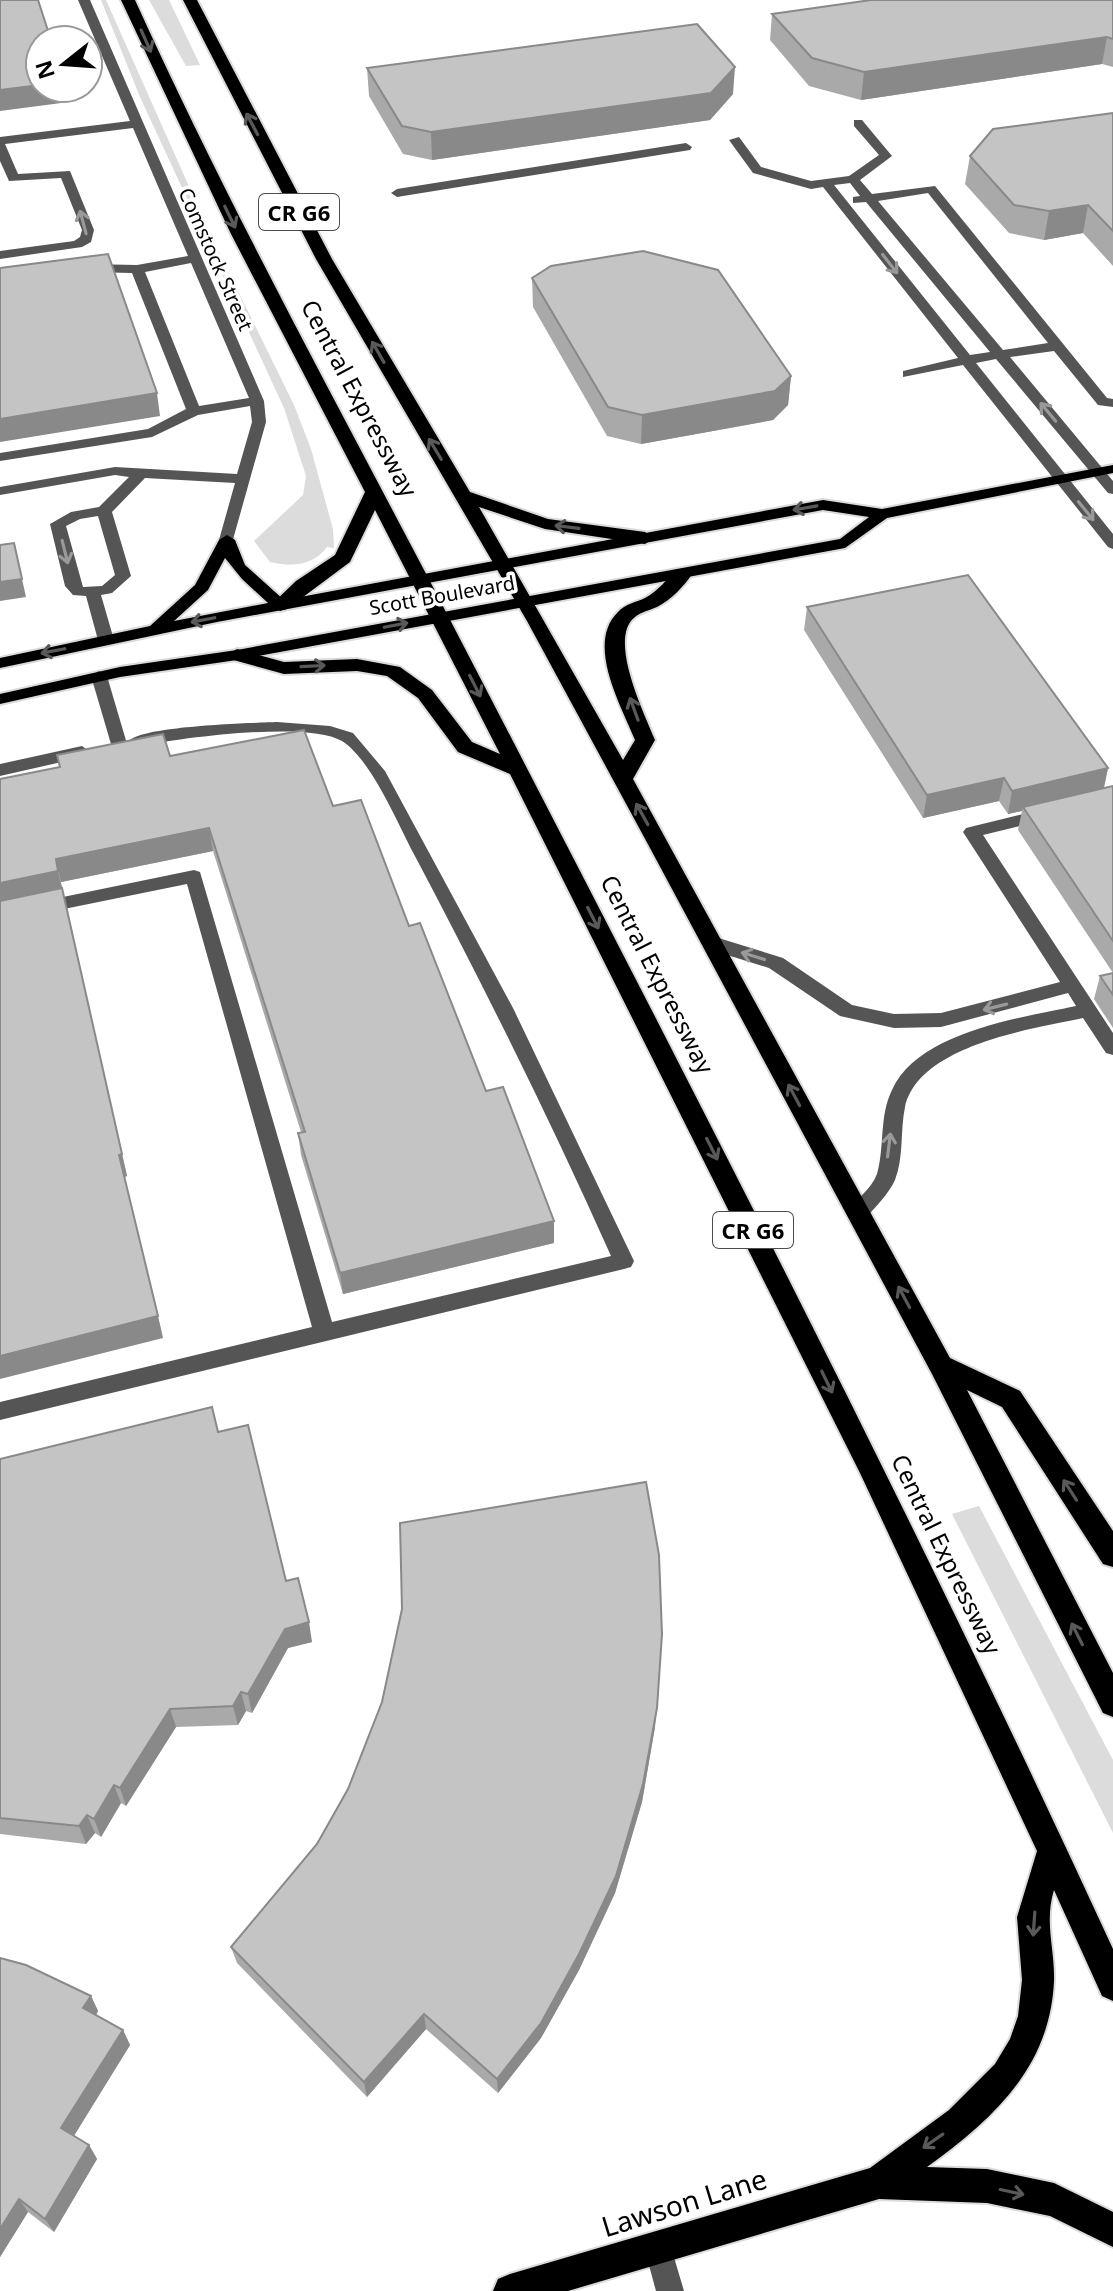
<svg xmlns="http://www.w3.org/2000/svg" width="1113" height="2291" viewBox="0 0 1113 2291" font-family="'Noto Sans',sans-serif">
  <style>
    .green { fill: #dcdcdc }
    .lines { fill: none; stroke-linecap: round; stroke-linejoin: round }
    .major-casing { stroke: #dbdbdb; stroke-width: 4 }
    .highway-casing { stroke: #dbdbdb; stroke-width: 4 }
    .minor { fill: #555; fill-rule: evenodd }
    .major { fill: #000; fill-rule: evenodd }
    .highway { fill: #000; fill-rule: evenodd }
    .wall { fill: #a9a9a9 }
    .shaded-wall { fill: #898989 }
    .building { fill: #c4c4c4; stroke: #898989; stroke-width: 2 }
    .oneway { stroke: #595959 }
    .oneway2 { stroke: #999 }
    .labels { text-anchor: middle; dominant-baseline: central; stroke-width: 7; stroke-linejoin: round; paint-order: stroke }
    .far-street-label { font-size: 20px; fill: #000; stroke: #fff }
    .shield { fill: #fff; stroke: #4c4c4c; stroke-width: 2 }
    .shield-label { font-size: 22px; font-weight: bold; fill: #000 }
    .street-label { font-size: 24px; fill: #000; stroke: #fff }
    .near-street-label { font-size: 28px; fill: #000; stroke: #fff }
  </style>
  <rect width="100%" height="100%" fill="#fff"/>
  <g class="green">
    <path d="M101 0H106L212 238 294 405 311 449 333 529 334 548 327 547C313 566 291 567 270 562L254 541 303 495 306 476 284 408 140 97Z"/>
    <path d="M149 0H169L200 65 186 66Z"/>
    <path d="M979 1506 1113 1760V1833L952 1514Z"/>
  </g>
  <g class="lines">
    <defs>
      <path id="major" d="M1113 465V473L887 518 845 548 237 660 120 677 0 704V694L120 667 237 650 840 539 869 517 823 510 217 622 0 668V658L150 626 195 585 219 540 227 535 235 540 245 565 284 600 823 500 882 509ZM225 558 242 579 268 603 174 621 208 590Z"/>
      <g id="highway">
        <path d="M121 0H135C238 227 359 443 473 664 693 1089 914 1516 1113 1949V2001L1102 1996 1054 1890C1044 1922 1055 1949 1054 1981 1050 2068 993 2119 927 2167L987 2169 1054 2183 1113 2212V2247L1050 2216 987 2203 879 2199 568 2291H493L498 2279 510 2274 870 2168 949 2110 995 2064 1010 2039 1018 2016 1022 1980 1017 1917 1037 1851 860 1473 510 774 458 752 418 698 387 676 357 671 284 674 230 659 227 655 237 649 284 662 357 659 400 667 432 690 472 742 500 754 375 510 350 562 287 609 280 611 271 605 296 581 335 555 365 492 231 234Z"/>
        <path d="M183 0H197L332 259 470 492 548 519 645 532 654 538 645 544 545 529 479 507 623 760 635 740C622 707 585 644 618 612 625 604 637 602 645 598 658 591 667 579 677 569H691L693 573C684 586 672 599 657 607 650 610 641 612 635 617 607 638 645 715 655 740L633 779 950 1358 1020 1391 1113 1531V1567L1103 1564 1002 1407 967 1390 1113 1673V1717L1103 1713 932 1374 650 848 527 621 316 259Z"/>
      </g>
    </defs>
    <use href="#major" class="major-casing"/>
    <use href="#highway" class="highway-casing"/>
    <g class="minor">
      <path d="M78 0H90L264 401 266 422 232 543 227 545 219 540 235 483 145 478 112 512 131 576 112 593 101 595 114 640 106 645 98 640 86 596 73 595 65 586 50 524 71 512 99 507 129 477 115 475 0 495V487L115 467 237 474 252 422 250 406 198 415 152 437 0 461V453L148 429 186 409 132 273 87 272 80 268 87 264 137 265 188 256 133 128 5 144 18 174 70 171 94 230 91 242 82 247 0 259V251L74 241 80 237 82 230 61 178 9 181 0 161V137L130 121ZM191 263 249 398 199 406 145 272ZM98 516 115 575 102 586 83 587 66 526 80 519Z"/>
      <path d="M854 120H862L892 156 860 180 872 194 935 186 1107 398 1113 399V407L1098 405 1054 351 1010 357 1113 481V494L1108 493 996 359 976 363 1113 534V549L1108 547 963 365 903 377V371L958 358 823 187 811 189 753 173 729 140 739 137 761 167 811 181 849 176 879 155 854 126ZM850 183 860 196 853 197V203L866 202 990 352 970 355 834 185ZM928 193 1048 343 1003 350 878 201Z"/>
      <path d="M686 143 692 147 690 150 397 197 391 193 397 189Z"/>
      <path d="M99 671 107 676 127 744 125 748H113L111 744 91 676Z"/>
      <path d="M277 722 330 726 353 733 385 771 513 1008 634 1261 631 1267 624 1269 0 1420V1402L312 1327 187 884 0 922V910L194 870 200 872 332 1322 611 1256C551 1121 485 989 416 858 399 827 372 760 342 741 306 720 179 739 137 746L129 741C143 726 251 723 277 722Z"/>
      <path d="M82 746 90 752 88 756 0 776V764Z"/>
      <path d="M1047 808 1056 814 1053 818 983 835 1113 1033V1055L1106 1053 1083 1018C1031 1029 919 1045 905 1107 900 1131 904 1157 895 1180 888 1195 876 1206 865 1219H851L848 1213C855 1199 871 1190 877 1174 885 1146 879 1116 892 1090 918 1032 1020 1018 1076 1006L1068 993 941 1027 894 1028 840 1016 769 968 705 948 703 943 712 936 783 958 852 1005 894 1014 941 1013 1060 982 963 832 966 828Z"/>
      <path d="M658 2233 668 2237 684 2291H656L644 2247 648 2237Z"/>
    </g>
    <use href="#major" class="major"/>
    <use href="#highway" class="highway"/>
  </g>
  <g class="wall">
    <path d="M1113 0V67L1102 64 861 100 809 86 770 40 772 14Z"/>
    <path d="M367 68 733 94 710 120 432 160 403 154 369 96Z"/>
    <path d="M1113 113V266L1083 233 1044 240 1009 233 965 184 970 156Z"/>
    <path d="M532 278 791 376 788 405 773 420 641 444 607 436 533 307Z"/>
    <path d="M807 607 1108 768 1104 788 1113 786V973L1018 830 1022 811 1008 814 999 801 923 818 804 630Z"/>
    <path d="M170 756 333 806 409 926 486 1091 554 1221V1243L343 1294 301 1155 298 1133 301 1132 213 851 61 882 127 1176 124 1177 163 1338 0 779Z"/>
    <path d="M1113 973V1028L1094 999 1100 976Z"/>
    <path d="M218 1432 286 1581 312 1642 288 1648 252 1713 246 1711 238 1725 176 1727 126 1806 121 1803 101 1837 95 1833 86 1844 0 1834V1459Z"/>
    <path d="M655 1727 642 1802 615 1893 579 1970 541 2038 498 2093 426 2029 367 2097 237 1963 231 1947 317 1844 348 1789Z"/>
    <path d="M0 1958 91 1996 98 2011 96 2015 123 2030 130 2045 74 2136 89 2145 97 2159 54 2232 28 2212 0 2257Z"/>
  </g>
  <g class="shaded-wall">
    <path d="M1107 37 1102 64 861 100 864 72Z"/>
    <path d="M735 67 733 94 710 120 432 160 431 132Z"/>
    <path d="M40 85V88H67L69 102 0 111V90Z"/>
    <path d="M1088 205 1083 233 1044 240 1049 211Z"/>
    <path d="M791 376 788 405 773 420 641 444 642 415Z"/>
    <path d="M157 393 160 416 0 442V419Z"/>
    <path d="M22 579 26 597 0 601V582Z"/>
    <path d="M1108 768 1103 791 1023 807 1022 811 1008 814 1012 791Z"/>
    <path d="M1004 778 999 801 923 818 927 795Z"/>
    <path d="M209 828 213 851 61 882 56 859Z"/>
    <path d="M58 871 127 1176 124 1177 119 1155 0 908V883Z"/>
    <path d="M554 1221V1243L343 1294 340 1273Z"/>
    <path d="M158 1316 163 1338 0 1379V1356Z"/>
    <path d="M309 1622 312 1642 288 1648 252 1713 248 1694 285 1629Z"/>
    <path d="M241 1692 246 1711 238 1725 233 1706Z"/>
    <path d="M657 1708 655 1727 642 1802 615 1893 579 1970 541 2038 498 2093 497 2079Z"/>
    <path d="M170 1709 176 1727 126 1806 120 1788Z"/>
    <path d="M114 1785 121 1803 101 1837 94 1819Z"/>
    <path d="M87 1815 95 1833 86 1844 79 1826Z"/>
    <path d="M91 1996 98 2011 91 2024 83 2008Z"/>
    <path d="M424 2014 426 2029 367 2097 364 2082Z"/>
    <path d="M123 2030 130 2045 70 2142 61 2128Z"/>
    <path d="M89 2145 97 2159 54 2232 45 2219Z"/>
    <path d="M19 2199 28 2212 0 2257V2229Z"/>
  </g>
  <g class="building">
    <path d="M0 0H38L51 40H40V85L0 90Z"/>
    <path d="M871 0H1113V39L1107 37 864 72 812 58 772 14Z"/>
    <path d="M697 24 735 67 711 93 431 132 402 126 367 68Z"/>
    <path d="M1113 113V231L1088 205 1049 211 1014 205 970 156 993 129Z"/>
    <path d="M643 251 718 270 791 376 775 391 642 415 608 407 532 278 551 266Z"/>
    <path d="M108 254 157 393 0 419V268Z"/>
    <path d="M14 543 22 579 0 582V545Z"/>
    <path d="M968 575 1108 768 1012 791 1004 778 927 795 807 607Z"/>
    <path d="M304 730 333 806 361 800 409 926 420 923 486 1091 503 1087 554 1221 340 1273 298 1133 305 1132 209 828 56 859 58 871 0 883V779L60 767 57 755 163 734 170 756Z"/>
    <path d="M1113 786V941L1023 807Z"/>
    <path d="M62 888 122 1154 119 1155 158 1316 0 1356V901Z"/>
    <path d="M1113 973V995L1100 976Z"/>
    <path d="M212 1407 218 1432 248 1425 286 1581 298 1578 309 1622 285 1629 248 1694 241 1692 233 1706 170 1709 120 1788 114 1785 94 1819 87 1815 79 1826 0 1818V1459Z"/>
    <path d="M646 1482 659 1555 662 1634 657 1708 643 1784 616 1876 579 1954 541 2023 497 2079 424 2014 364 2082 231 1947 317 1844 348 1789 382 1702 402 1609 400 1523Z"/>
    <path d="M0 1958 26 1965 91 1996 83 2008 123 2030 61 2128 89 2145 45 2219 19 2199 0 2229Z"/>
  </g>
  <defs><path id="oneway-shaft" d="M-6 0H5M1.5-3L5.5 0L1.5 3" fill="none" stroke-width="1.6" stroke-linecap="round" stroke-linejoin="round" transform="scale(2)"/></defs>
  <g class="oneway">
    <use href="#oneway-shaft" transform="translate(146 41) rotate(66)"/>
    <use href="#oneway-shaft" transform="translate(252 124) rotate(-118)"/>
    <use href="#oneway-shaft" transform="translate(230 217) rotate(64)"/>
    <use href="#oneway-shaft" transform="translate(378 352) rotate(-120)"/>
    <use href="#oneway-shaft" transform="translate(435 449) rotate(-121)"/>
    <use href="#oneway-shaft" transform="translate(805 508) rotate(170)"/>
    <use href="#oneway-shaft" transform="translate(567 527) rotate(-173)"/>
    <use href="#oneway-shaft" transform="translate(203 620) rotate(169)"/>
    <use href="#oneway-shaft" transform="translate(396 625) rotate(-11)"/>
    <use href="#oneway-shaft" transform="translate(53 651) rotate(169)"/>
    <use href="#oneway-shaft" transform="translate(313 666) rotate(-3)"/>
    <use href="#oneway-shaft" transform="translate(475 686) rotate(63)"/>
    <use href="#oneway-shaft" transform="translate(634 709) rotate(-110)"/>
    <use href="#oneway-shaft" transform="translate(642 814) rotate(-119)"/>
    <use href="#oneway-shaft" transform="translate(593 918) rotate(63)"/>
    <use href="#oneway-shaft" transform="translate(794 1095) rotate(-118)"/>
    <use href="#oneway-shaft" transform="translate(712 1149) rotate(63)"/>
    <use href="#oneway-shaft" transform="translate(904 1297) rotate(-118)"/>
    <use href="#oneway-shaft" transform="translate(827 1382) rotate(64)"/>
    <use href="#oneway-shaft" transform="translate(1070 1490) rotate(-123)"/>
    <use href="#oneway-shaft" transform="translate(1077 1634) rotate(-117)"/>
    <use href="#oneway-shaft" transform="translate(1034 1924) rotate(94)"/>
    <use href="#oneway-shaft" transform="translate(933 2141) rotate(145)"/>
    <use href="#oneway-shaft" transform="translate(1012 2192) rotate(12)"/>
  </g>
  <g class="oneway2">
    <use href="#oneway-shaft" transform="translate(83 222) rotate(-105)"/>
    <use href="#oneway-shaft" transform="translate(890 264) rotate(52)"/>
    <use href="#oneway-shaft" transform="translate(1048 412) rotate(-130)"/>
    <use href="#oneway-shaft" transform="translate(1086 511) rotate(51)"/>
    <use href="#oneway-shaft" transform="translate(65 552) rotate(76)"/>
    <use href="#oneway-shaft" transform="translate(753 956) rotate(-163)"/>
    <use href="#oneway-shaft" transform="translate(995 1007) rotate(166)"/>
    <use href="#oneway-shaft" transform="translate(889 1145) rotate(-83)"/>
  </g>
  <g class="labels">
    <g class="far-street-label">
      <text transform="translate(216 259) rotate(66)">Comstock Street</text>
      <text transform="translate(442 595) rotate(-10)">Scott Boulevard</text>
    </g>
    <g class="shield">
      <rect x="259" y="194" width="80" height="36" rx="6"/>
      <rect x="713" y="1212" width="80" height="36" rx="6"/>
    </g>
    <g class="shield-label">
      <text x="299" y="212">CR G6</text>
      <text x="753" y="1230">CR G6</text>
    </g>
    <g class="street-label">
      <text transform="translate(360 398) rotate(62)">Central Expressway</text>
      <text transform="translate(658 974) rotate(63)">Central Expressway</text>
      <text transform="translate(947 1554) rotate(64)">Central Expressway</text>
    </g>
    <g class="near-street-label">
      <text transform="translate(684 2202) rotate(-17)">Lawson Lane</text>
    </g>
  </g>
  <g transform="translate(64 64) rotate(253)"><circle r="38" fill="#ffffff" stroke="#999999" stroke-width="2"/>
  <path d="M0-6L14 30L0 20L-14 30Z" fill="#000000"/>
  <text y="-12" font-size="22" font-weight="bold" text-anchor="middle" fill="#000000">N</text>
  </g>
</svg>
